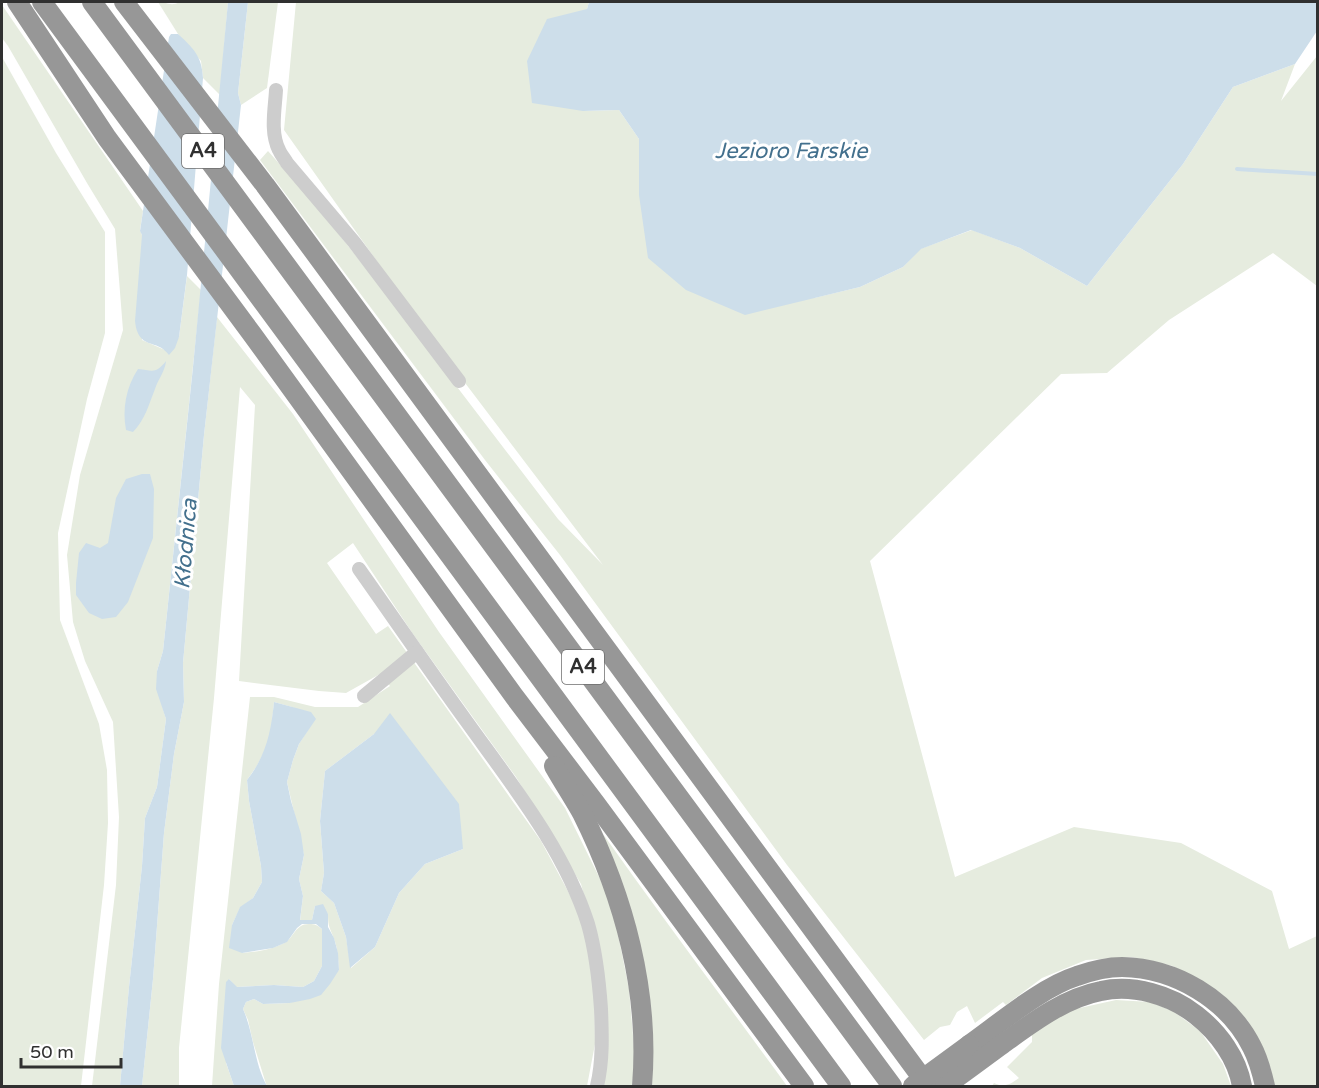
<svg xmlns="http://www.w3.org/2000/svg" width="1319" height="1088" viewBox="0 0 1319 1088" font-family="'Varela Round',sans-serif">
  <style>
    .green { fill: #e6ecdf; fill-rule: evenodd }
    .water { fill: #cddeea }
    .lines { fill: none; stroke-linecap: round; stroke-linejoin: round }
    .stream { stroke: #cddeea; stroke-width: 4 }
    .minor { stroke: #cdcdcd; stroke-width: 14 }
    .highway { stroke: #979797; stroke-width: 20 }
    .highway-bridge { stroke: #979797; stroke-width: 20 }
    .labels { text-anchor: middle; dominant-baseline: central; stroke-width: 6; stroke-linejoin: round; paint-order: stroke }
    .shield { fill: #fff; stroke: #6e6e6e; stroke-width: 1.5 }
    .shield-label { font-size: 20px; font-weight: bold; fill: #303030 }
    .water-label { font-size: 22px; font-style: italic; fill: #43708d; stroke: #fff }
  </style>
  <rect width="100%" height="100%" fill="#fff"/>
  <g class="green">
    <path d="M158 2C168 2 170 7 180 2H228L220 95 203 78 201 61 178 34Z"/>
    <path d="M248 2H278L267 88 241 105 238 93Z"/>
    <path d="M296 2H589L587 9 583 111 619 110 639 139V195L814 298 860 287 903 267 920 249 972 230 1020 248 1087 286 1183 164 1233 87 1295 64 1281 101 1317 56V286L1273 253 1169 320 1107 373 1061 374 870 561 955 877 1074 827 1181 843 1272 891 1289 949 1317 936V1086H1272L1271 1069 1248 1021 1217 991 1173 966 1132 957 1086 960 1042 978 1006 1005 1003 1002 975 1023 967 1006 957 1012 950 1025 940 1027 924 1040 787 865 560 555 485 460 260 160 268 151 314 203 380 286 558 519 603 565 434 342 284 130Z"/>
    <path d="M2 5 143 211 140 230 142 235V340L165 350 179 337 187 276 201 290 163 651 157 671V689L166 719 157 787 145 818 142 866 129 987 120 1086H92L116 885 119 817 113 722 85 661 73 622 67 555 80 475 123 330 115 229 87 183 8 46 2 38Z"/>
    <path d="M2 57 56 153 105 232V333L87 399 58 533 60 620 99 724 107 770 108 823 104 885 81 1086H2Z"/>
    <path d="M217 317 293 414 439 632 565 808 604 887 616 924 629 989 635 1059 632 1086H601L600 954 581 884 516 777 413 634 353 543 327 563 376 634 388 626 541 841 578 910 594 971 595 1044 587 1086H267L266 1084 253 1042 248 1020 243 1009 246 1002 254 999 263 1004 290 1003 339 970C338 959 338 949 334 939 330 927 328 928 328 914L315 906 312 920 300 921 303 896 299 879 304 855 287 782 293 760 299 744 315 719 292 707 274 702C273 712 272 722 271 732 267 749 258 766 247 780L249 801 261 866 262 882 253 898 240 908 232 925 242 953C256 952 271 950 284 943 294 938 295 924 309 924 315 924 317 925 322 929V966L314 981 303 987 274 985 236 987 229 979 226 1063 234 1086H212L219 984 250 697H274L315 707H358L390 686 380 674 346 693 319 691 239 681 255 405 240 387 214 698 179 1048V1086H142L153 979 164 833 174 754 184 702 183 663 204 435ZM374 734 463 849 425 864 399 893 375 947 351 968 346 937 334 903 321 891 324 873 320 821 325 771Z"/>
    <path d="M603 834C663 919 726 1002 787 1086H651L642 959Z"/>
    <path d="M1116 1000 1150 1002 1173 1011 1200 1031 1223 1064 1231 1086H992L994 1083C1004 1088 1011 1084 1019 1078L1007 1067 1032 1042V1033L1066 1011Z"/>
  </g>
  <g class="water">
    <path d="M228 2H248L238 93 241 105 204 435 183 663 184 702 174 754 164 833 153 979 142 1086H120L129 987 142 866 145 818 157 787 166 719 156 689 157 671 163 651 193 367Z"/>
    <path d="M589 2H1317V31L1295 64 1233 87 1183 164 1087 286 1020 248 971 230 921 249 903 267 860 287 745 315 686 290 648 258 639 195V139L619 110 583 111 532 103 527 61 547 19 587 9Z"/>
    <path d="M171 34H178C193 48 202 56 203 78L187 275 179 337 175 348 169 355C157 338 138 351 135 321L142 235 140 231 169 37Z"/>
    <path d="M166 361C165 372 158 379 155 389 149 404 145 420 133 432L126 430C122 409 126 387 138 369 152 370 155 375 166 361Z"/>
    <path d="M142 474H150L154 489 153 538 128 602 116 617 102 619 89 613 76 595V583L79 553 86 543 100 548 108 543 116 498 126 479Z"/>
    <path d="M274 702 311 712 316 719 299 744 293 760 287 782 291 801 301 834 304 855 299 879 303 896 300 920H312L315 906 323 904 328 914V927L334 938 338 953 339 970 330 984 321 995 310 999 290 1003 263 1004 254 999 246 1002 243 1009C254 1033 254 1064 267 1086H234L221 1048 226 982 229 979 237 987 274 985 303 987 314 981 322 966V929L316 924H302L297 928 287 942 273 948 242 953 229 948 232 925 240 907 253 898 262 882 261 866 249 801 247 780C266 756 271 732 274 702Z"/>
    <path d="M390 713 459 804 463 849 425 864 399 893 375 947 350 968 346 937 334 903 321 891 324 873 320 821 325 771 374 734Z"/>
  </g>
  <g class="lines">
    <path class="stream" d="M1237 169 1318 174"/>
    <g class="minor">
      <path d="M276 90C275 109 270 132 279 150 281 155 285 159 287 163L354 242 459 381"/>
      <path d="M359 569C395 620 430 671 467 722 512 785 564 849 588 924 596 952 599 980 601 1009 602 1035 603 1061 597 1086"/>
      <path d="M364 696 417 652"/>
    </g>
    <g class="highway">
      <path d="M17 2 107 138 252 334 514 696 596 804 804 1086"/>
      <path d="M42 2 841 1086"/>
      <path d="M92 2 892 1086"/>
      <path d="M124 2 265 185 928 1086"/>
      <path d="M554 766C563 782 573 797 582 813 624 897 650 992 642 1086"/>
      <path d="M969 1045C1000 1023 1042 987 1077 976 1091 971 1107 967 1122 967 1175 968 1228 999 1252 1047 1259 1060 1262 1073 1265 1086"/>
      <path d="M945 1086C965 1072 985 1057 1004 1043 1033 1022 1065 998 1101 991 1133 984 1171 995 1196 1015 1219 1033 1237 1058 1242 1086"/>
    </g>
    <path class="highway-bridge" d="M913 1086 969 1045"/>
  </g>
  <g class="labels">
    <g class="shield">
      <rect x="182" y="134" width="42" height="34" rx="4.5"/>
      <rect x="562" y="650" width="42" height="34" rx="4.5"/>
    </g>
    <g class="shield-label">
      <text x="203" y="151">A4</text>
      <text x="583" y="667">A4</text>
    </g>
    <g class="water-label">
      <text x="791" y="151">Jezioro Farskie</text>
      <text transform="translate(186 544) rotate(-85)">Kłodnica</text>
    </g>
  </g>
  <rect width="1319" height="1088" fill="none" stroke="#303030" stroke-width="6"/>
  <path d="M21 1058v9h100v-9" fill="none" stroke="#303030" stroke-width="3"/>
  <text x="30" y="1058" font-size="18" fill="#303030" stroke="#ffffff" stroke-width="4.5" paint-order="stroke">50 m</text>
</svg>
